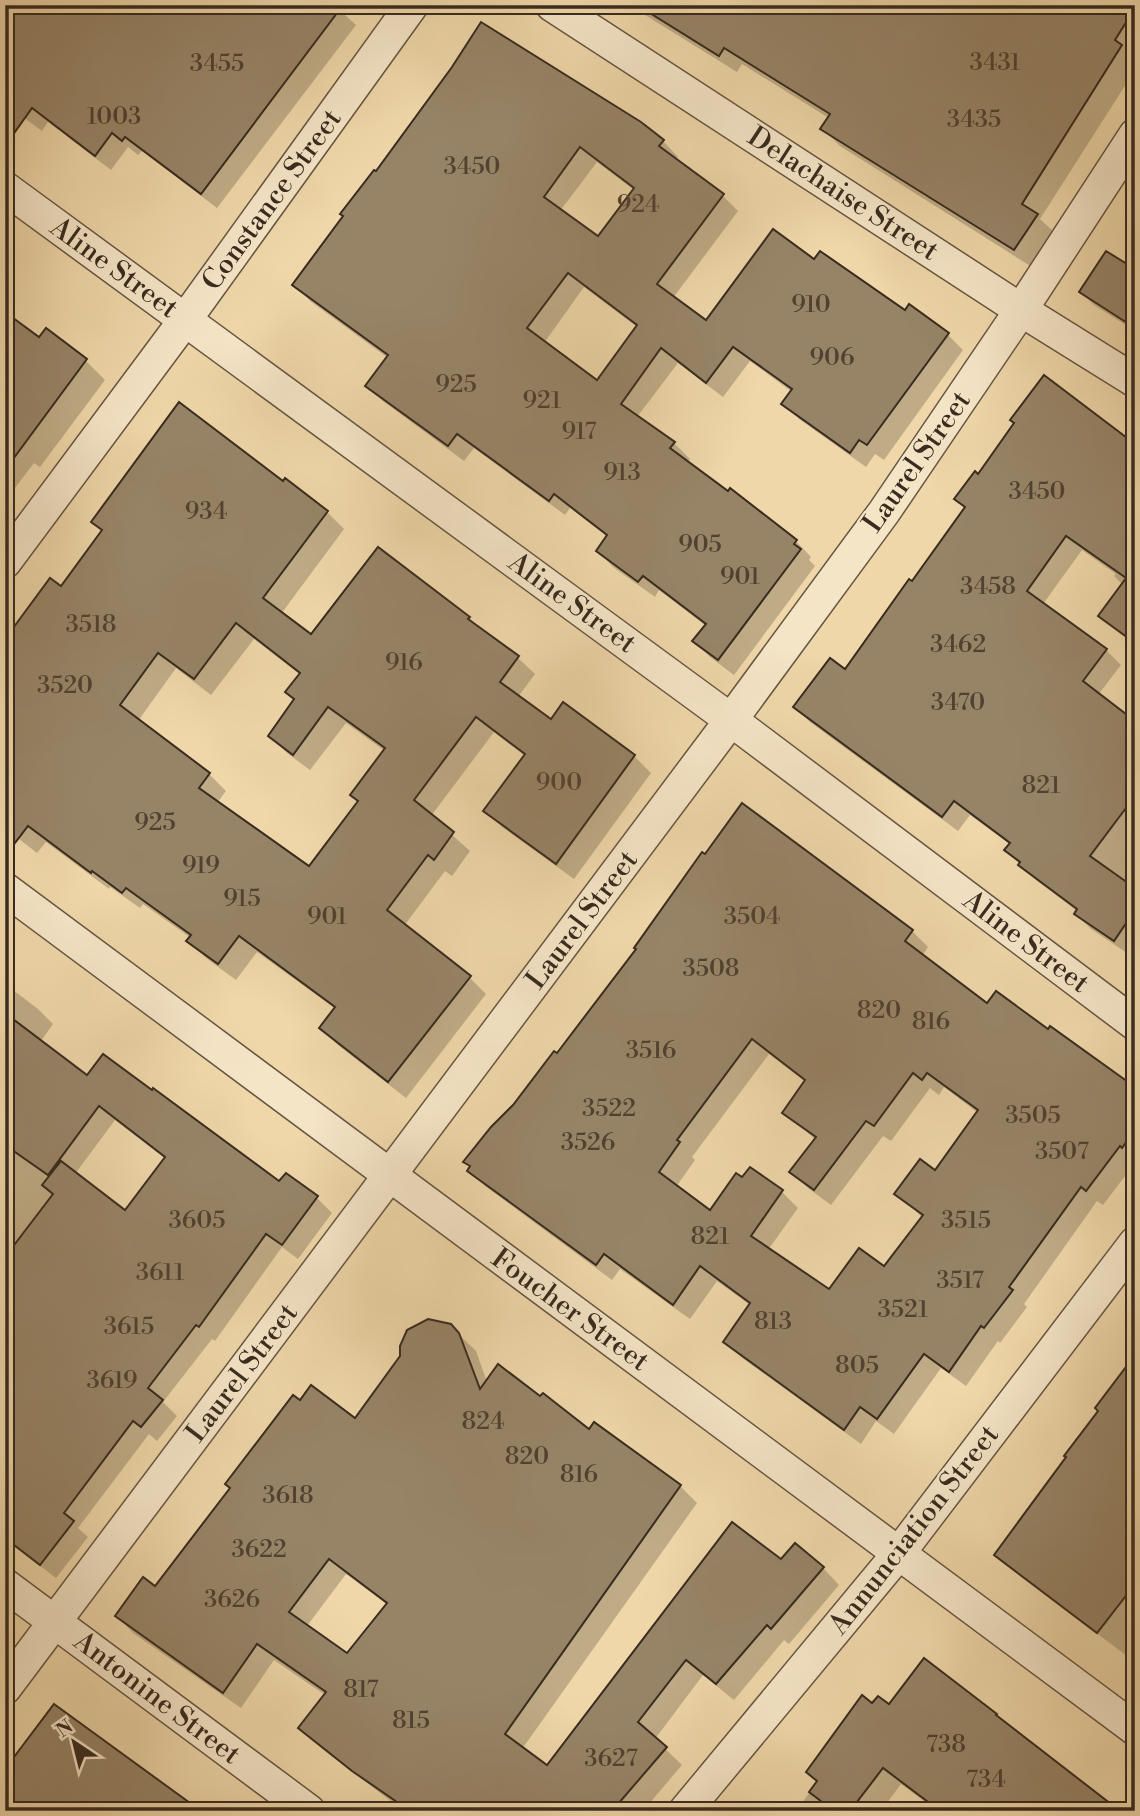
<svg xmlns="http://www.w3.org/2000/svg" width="1140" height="1816" viewBox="0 0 1140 1816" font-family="'Libre Bodoni',serif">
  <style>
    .shadow { fill: #0003; fill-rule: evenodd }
    .building { fill: #978467; stroke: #382b1f; stroke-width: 2; fill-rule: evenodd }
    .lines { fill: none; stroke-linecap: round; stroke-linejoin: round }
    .street-casing { stroke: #665642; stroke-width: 35 }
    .street { stroke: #f5e5c7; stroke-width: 32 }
    .labels { text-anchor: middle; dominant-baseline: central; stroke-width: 5; stroke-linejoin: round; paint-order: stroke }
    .number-label { font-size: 24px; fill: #504131 }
    .street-label { font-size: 28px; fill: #382b1f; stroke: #f5e5c7 }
  </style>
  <rect width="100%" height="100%" fill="#efd7a9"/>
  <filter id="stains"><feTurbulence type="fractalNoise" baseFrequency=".00286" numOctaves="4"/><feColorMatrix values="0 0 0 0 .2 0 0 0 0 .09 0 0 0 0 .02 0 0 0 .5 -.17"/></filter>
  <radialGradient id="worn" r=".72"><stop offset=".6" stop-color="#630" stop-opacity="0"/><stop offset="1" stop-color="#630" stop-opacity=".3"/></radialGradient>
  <g class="shadow">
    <path d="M334 5 356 25 217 208 142 151 138 155 128 147 111 170 48 122 42 131 5 104Z"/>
    <path d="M629 5H1135V53L1132 57 1135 60V70L1040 219 1054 232 1032 267 840 146 823 129 829 118 742 64 737 72Z"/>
    <path d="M454 68 663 141 678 157 676 160 722 195 738 211 673 298 706 322 814 262 948 335 963 350 884 460 875 454 866 467 799 419 784 403 792 392 750 361 723 397 678 363 637 417 674 443 690 459 687 463 796 541 811 557 809 560 815 566 734 675 710 657 695 641 706 626 659 590 655 597 613 567 598 551 608 537 570 508 565 515 474 448 464 461 383 401 368 386 388 358 310 301 295 285ZM597 162 634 190 598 239 560 211ZM584 287 637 327 597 382 544 343Z"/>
    <path d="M1135 265V331L1094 305 1081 292 1132 269Z"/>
    <path d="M5 314 40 340 46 331 86 361 105 380 40 467 34 463 5 501Z"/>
    <path d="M1135 446V645L1100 615 1123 585 1114 576 1116 574 1082 550 1043 604 1106 650 1121 665 1098 695 1135 723V955L1132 953 1130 955 1091 929 1076 914 1077 911 1036 880 1006 850 1011 845 970 815 958 831 810 722 795 707 845 671 966 509 957 499 978 476Z"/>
    <path d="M284 483 327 512 344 529 281 614 312 637 378 550 469 618 482 632 518 658 535 674 518 697 551 722 563 705 634 756 651 773 574 879 502 827 486 810 525 756 494 732 431 816 470 851 452 876 445 871 404 926 469 977 486 994 406 1098 338 1045 321 1028 336 1009 257 952 236 980 206 958 189 941 191 938 143 904 140 908 110 887 109 889 46 842 37 853 5 828 61 588 103 532 93 522ZM254 639 301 675 296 700 270 736 287 753 310 770 346 723 385 751 359 802 309 869 217 803 226 791 209 774 138 721 176 668 211 695Z"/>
    <path d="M742 806 912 931 928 947 922 956 988 1006 1048 1032 1135 1089V1163L1103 1205 1097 1201 1024 1304 1027 1307 1000 1343 998 1341 966 1386 941 1368 894 1434 876 1421 861 1444 741 1357 725 1341 750 1305 717 1281 690 1319 620 1269 612 1280 485 1186 469 1170 515 1107 557 1056ZM769 1054 806 1082 785 1113 816 1140 792 1172 808 1188 831 1205 883 1136 891 1141 930 1088 939 1095 944 1087 978 1113 935 1173 896 1193 923 1218 884 1269 829 1291 768 1250 798 1208 782 1192 750 1169 710 1212 676 1187 695 1160 692 1157Z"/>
    <path d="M5 984 38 1009 53 1024 41 1041 87 1077 280 1184 286 1175 317 1198 332 1213 298 1259 282 1247 215 1341 212 1339 163 1402 177 1416 157 1441 149 1434 78 1528 88 1537 56 1578 5 1539ZM115 1120 166 1159 126 1212 75 1174Z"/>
    <path d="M450 1326 476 1351 487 1382 541 1399 680 1486 697 1503 522 1749 548 1767 781 1562 823 1568 839 1585 789 1644 784 1640 734 1700 703 1675 655 1739 682 1765 643 1811H407L399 1804 397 1806 317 1744 301 1728 325 1695 274 1660 241 1708 133 1633 117 1616 156 1588 300 1402 355 1420ZM346 1574 388 1605 347 1655 307 1626Z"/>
    <path d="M1135 1359V1662L1010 1568 996 1554 1100 1411Z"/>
    <path d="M873 1706 889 1707 1091 1790 1092 1789 1121 1811H929L932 1807 901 1784 881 1811H796Z"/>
  </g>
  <g class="building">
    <path d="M5 5H343L201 194 125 137 122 141 112 133 95 156 32 108 5 146Z"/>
    <path d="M637 5H1135V8L1115 40 1122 45 1022 204 1038 214 1014 250 820 129 830 114 724 48 719 56Z"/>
    <path d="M481 22 641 122 664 140 659 146 724 194 657 284 706 320 773 229 814 259 820 251 905 310 909 304 949 333 867 445 859 440 850 453 781 404 792 389 733 347 706 383 661 348 621 404 675 442 670 448 728 491 730 488 797 540 794 544 801 549 718 660 692 641 706 624 643 576 638 582 596 551 607 535 554 494 549 501 457 434 448 446 365 386 388 355 292 285 343 216 340 214 374 170 376 171 452 67ZM580 147 634 188 598 236 544 197ZM568 273 637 325 597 380 527 328Z"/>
    <path d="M1106 251 1135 269V328L1079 292Z"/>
    <path d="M5 312 39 337 46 328 87 359 5 470Z"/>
    <path d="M1044 375 1135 444V643L1098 616 1126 578 1066 536 1027 591 1107 649 1083 681 1135 721V796L1090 856 1135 888V910L1114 941 1074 914 1077 909 1018 865 1020 862 1004 850 1010 843 954 801 942 817 793 707 830 658 845 669 909 579 912 581 965 507 954 499 975 471 978 474 1014 423 1010 420Z"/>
    <path d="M179 402 283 481 285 478 328 511 263 598 311 634 378 547 470 617 468 619 519 656 500 682 551 719 563 702 635 755 556 864 483 811 525 754 476 717 414 800 454 832 434 860 428 855 387 910 471 976 388 1082 319 1028 335 1007 239 936 218 964 186 941 191 935 126 888 122 893 92 871 91 873 28 826 5 856V639L50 578 61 586 102 530 91 522ZM236 623 300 673 285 692 294 699 268 736 293 755 328 707 385 748 350 795 358 801 309 866 199 788 210 773 120 705 158 653 194 679Z"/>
    <path d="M742 803 913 930 905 941 987 1003 996 991 1048 1029 1050 1026 1135 1087V1130L1122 1148 1120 1146 1086 1191 1081 1187 1009 1287 1013 1290 984 1328 981 1326 949 1372 924 1354 877 1419 860 1407 844 1430 723 1342 750 1303 700 1266 673 1305 604 1254 596 1265 467 1171 470 1166 463 1162 491 1127 513 1105 554 1051 557 1053 636 949 634 948 702 852 705 854ZM752 1039 805 1080 782 1113 816 1137 789 1172 814 1190 866 1121 874 1126 913 1073 922 1080 927 1073 978 1110 935 1170 920 1159 894 1194 923 1215 884 1266 859 1248 829 1289 751 1236 783 1190 750 1167 742 1177 736 1173 710 1210 659 1172 680 1142 677 1140Z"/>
    <path d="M5 1013 87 1075 103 1054 152 1090 153 1088 279 1181 286 1173 318 1196 282 1245 266 1234 199 1327 196 1325 148 1388 163 1400 141 1427 133 1421 64 1513 74 1521 40 1565 5 1538V1257L53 1194 42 1185 61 1161 125 1210 165 1157 99 1106 48 1175 5 1145Z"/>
    <path d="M428 1319 451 1324 459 1333 480 1389 498 1364 540 1396 543 1393 589 1429 594 1422 681 1485 505 1734 547 1765 732 1522 781 1559 795 1543 824 1567 771 1629 767 1625 716 1684 686 1660 638 1722 667 1747 612 1811H410L352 1771 298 1728 326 1692 257 1644 223 1693 115 1616 143 1577 155 1586 230 1488 225 1484 293 1395 300 1400 311 1385 355 1418 400 1356V1346L407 1330ZM329 1559 387 1603 347 1653 289 1612Z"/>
    <path d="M1135 1355V1584L1097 1633 994 1555 1066 1457 1064 1456 1098 1411 1095 1408Z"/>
    <path d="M924 1658 997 1714 996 1715 1120 1811H940L883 1768 850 1811H834L809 1792 817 1781 806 1772 862 1695 872 1703 878 1696 889 1704Z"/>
    <path d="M54 1704 201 1811H5V1769Z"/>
  </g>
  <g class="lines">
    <defs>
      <g id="street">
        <path d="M552 5 1021 310 1135 381"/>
        <path d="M5 188 731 720 1135 1024"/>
        <path d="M5 562 185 320 412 5"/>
        <path d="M5 889 1135 1729"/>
        <path d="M5 1585 309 1811"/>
        <path d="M5 1688 731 720 884 512 1021 310 1135 135"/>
        <path d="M685 1811 899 1553 1135 1243"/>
      </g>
    </defs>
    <use href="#street" class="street-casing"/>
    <use href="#street" class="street"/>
  </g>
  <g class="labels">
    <g class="number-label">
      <text x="995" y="63">3431</text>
      <text x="217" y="64">3455</text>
      <text x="114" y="117">1003</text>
      <text x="974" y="120">3435</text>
      <text x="472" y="167">3450</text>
      <text x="638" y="205">924</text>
      <text x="811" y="305">910</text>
      <text x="832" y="358">906</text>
      <text x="456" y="385">925</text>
      <text x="542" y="401">921</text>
      <text x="579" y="432">917</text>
      <text x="622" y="473">913</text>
      <text x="1037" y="492">3450</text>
      <text x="206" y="512">934</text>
      <text x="700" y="545">905</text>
      <text x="740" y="577">901</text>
      <text x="988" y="587">3458</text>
      <text x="91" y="625">3518</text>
      <text x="958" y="645">3462</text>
      <text x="404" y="663">916</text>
      <text x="65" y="686">3520</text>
      <text x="958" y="703">3470</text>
      <text x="559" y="783">900</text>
      <text x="1041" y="786">821</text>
      <text x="155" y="823">925</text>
      <text x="201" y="866">919</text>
      <text x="242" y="899">915</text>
      <text x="327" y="917">901</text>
      <text x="752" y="917">3504</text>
      <text x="711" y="969">3508</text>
      <text x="879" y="1011">820</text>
      <text x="931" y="1022">816</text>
      <text x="651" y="1051">3516</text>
      <text x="609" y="1109">3522</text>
      <text x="1033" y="1116">3505</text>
      <text x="588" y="1143">3526</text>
      <text x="1062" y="1152">3507</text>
      <text x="197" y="1221">3605</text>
      <text x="966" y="1221">3515</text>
      <text x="710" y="1237">821</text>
      <text x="160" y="1273">3611</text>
      <text x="960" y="1281">3517</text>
      <text x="903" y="1310">3521</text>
      <text x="773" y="1322">813</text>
      <text x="129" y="1327">3615</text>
      <text x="857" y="1366">805</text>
      <text x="112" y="1381">3619</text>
      <text x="483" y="1422">824</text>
      <text x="527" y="1457">820</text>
      <text x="579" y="1475">816</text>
      <text x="288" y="1496">3618</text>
      <text x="259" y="1550">3622</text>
      <text x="232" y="1600">3626</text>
      <text x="361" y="1690">817</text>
      <text x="411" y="1721">815</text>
      <text x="946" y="1745">738</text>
      <text x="611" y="1759">3627</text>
      <text x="986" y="1780">734</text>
    </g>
    <g class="street-label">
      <text transform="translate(843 194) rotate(33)">Delachaise Street</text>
      <text transform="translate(272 200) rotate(-54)">Constance Street</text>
      <text transform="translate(114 268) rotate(36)">Aline Street</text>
      <text transform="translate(917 462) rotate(-55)">Laurel Street</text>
      <text transform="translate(572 603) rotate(36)">Aline Street</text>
      <text transform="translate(582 920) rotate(-53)">Laurel Street</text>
      <text transform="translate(1026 942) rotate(37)">Aline Street</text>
      <text transform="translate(570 1310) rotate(36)">Foucher Street</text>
      <text transform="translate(242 1373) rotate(-53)">Laurel Street</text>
      <text transform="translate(914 1530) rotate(-52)">Annunciation Street</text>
      <text transform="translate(157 1698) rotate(37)">Antonine Street</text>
    </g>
  </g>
  <rect width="1140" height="1816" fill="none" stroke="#efd7a9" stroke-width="28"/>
  <rect x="7" y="7" width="1126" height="1802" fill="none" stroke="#382b1f" stroke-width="3.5"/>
  <rect x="14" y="14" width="1112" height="1788" fill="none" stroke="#382b1f" stroke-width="2"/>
  <g transform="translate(74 1742) rotate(325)" stroke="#f5e5c7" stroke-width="5" paint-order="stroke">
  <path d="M0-5L12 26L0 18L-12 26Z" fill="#382b1f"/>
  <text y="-10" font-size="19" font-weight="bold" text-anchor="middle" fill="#382b1f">N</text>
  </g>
  <rect width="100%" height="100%" filter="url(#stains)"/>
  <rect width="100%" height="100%" fill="url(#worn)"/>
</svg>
